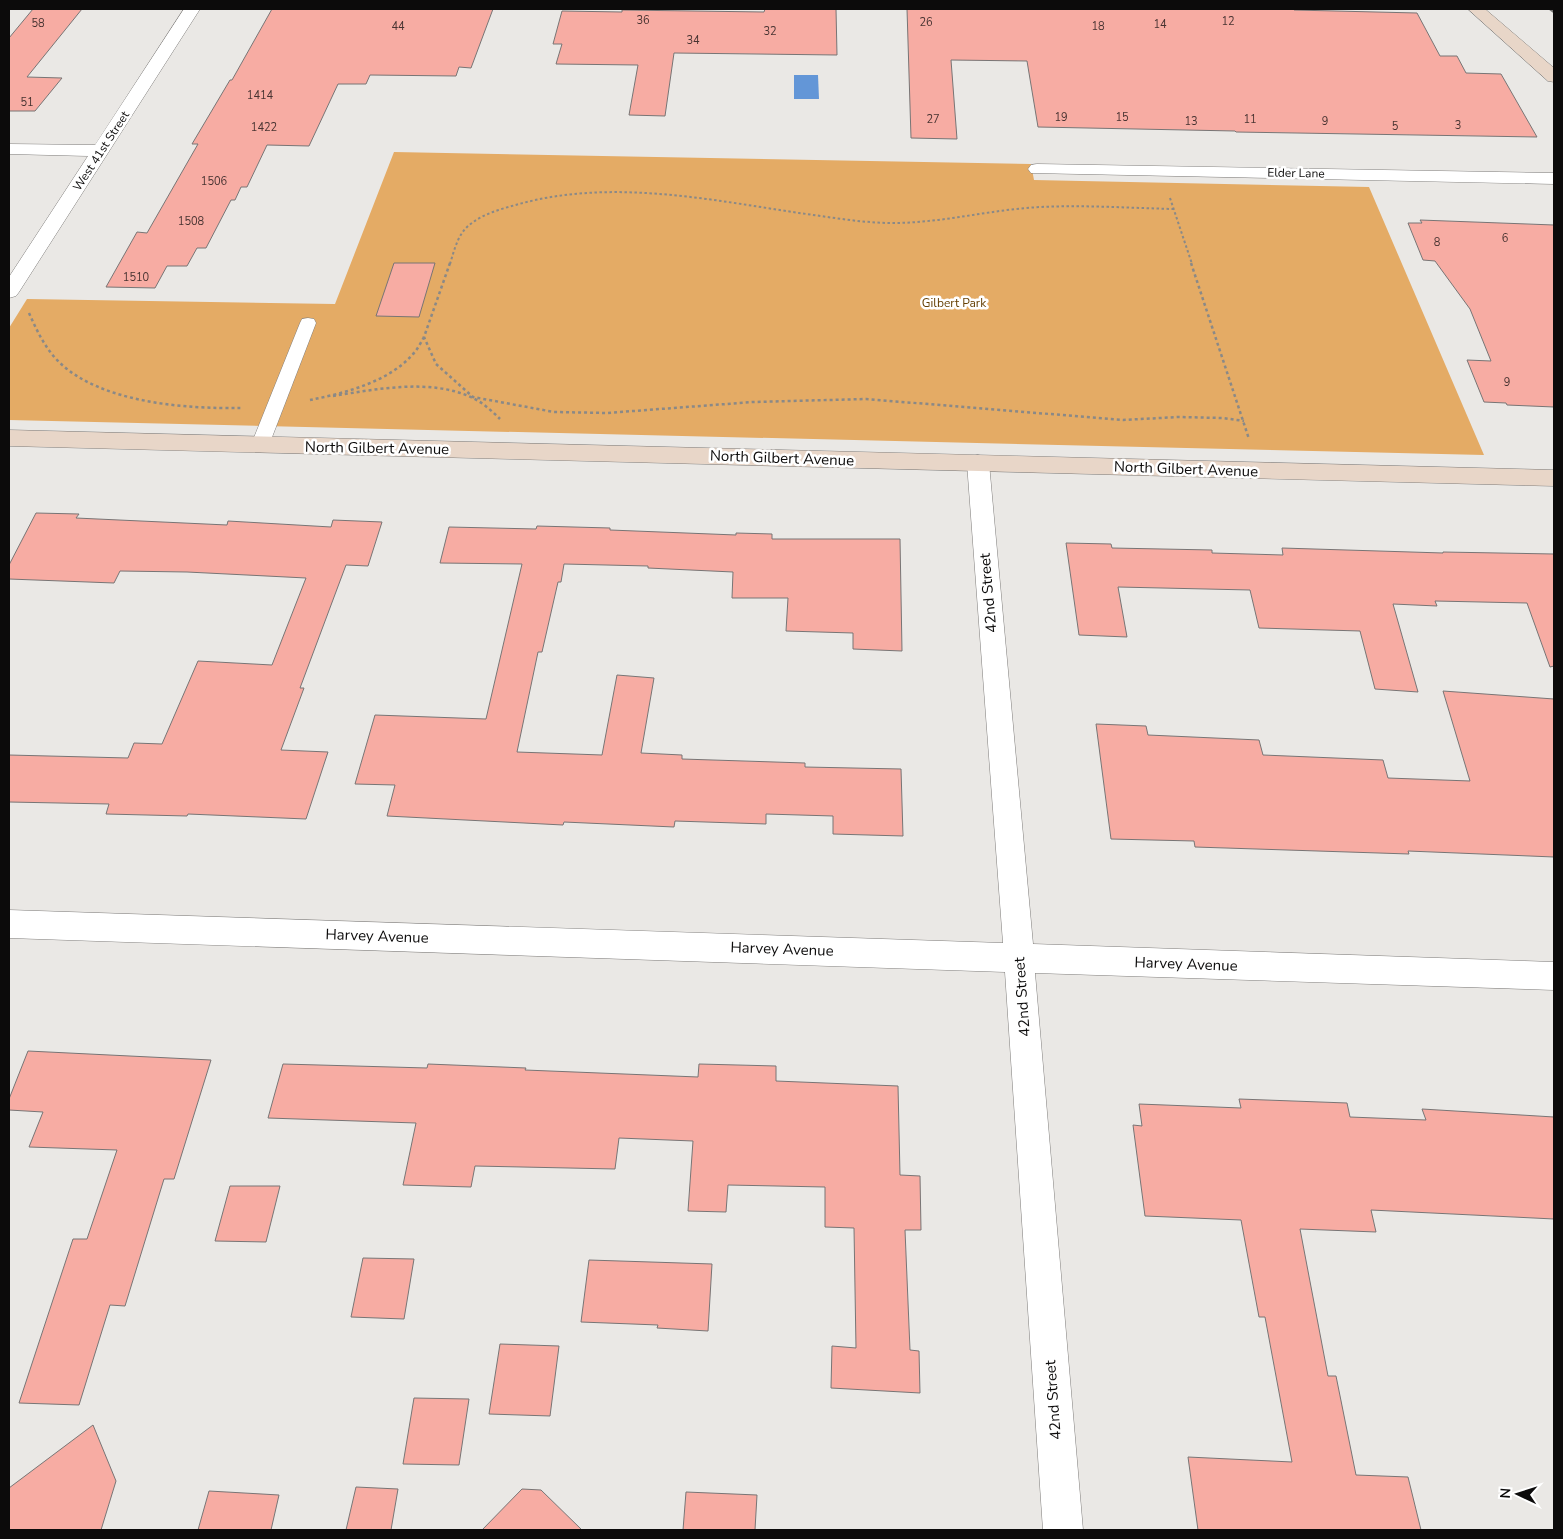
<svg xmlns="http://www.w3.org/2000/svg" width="1563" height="1539" viewBox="0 0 1563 1539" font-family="'Nunito Sans',sans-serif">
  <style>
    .green { fill: #e4ab65 }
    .water { fill: #6396d7 }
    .building { fill: #f7aca3; stroke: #787575 }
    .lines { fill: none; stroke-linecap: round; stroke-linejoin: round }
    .lane-casing { stroke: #7f7d7b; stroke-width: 1 }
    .street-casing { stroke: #7f7d7b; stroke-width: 1 }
    .secondary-casing { stroke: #7f7d7b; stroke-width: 1 }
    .path-far1 { stroke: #8a8987; stroke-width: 2; stroke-dasharray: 2.5 2.5; stroke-linecap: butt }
    .path { stroke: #8a8987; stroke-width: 2.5; stroke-dasharray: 3 3; stroke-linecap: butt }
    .lane { fill: #fff; fill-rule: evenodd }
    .street { fill: #fff; fill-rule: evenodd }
    .secondary { fill: #e8d6c8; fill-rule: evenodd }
    .rail { stroke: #737271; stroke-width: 2.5; stroke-dasharray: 5 2.5; stroke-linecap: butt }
    .labels { text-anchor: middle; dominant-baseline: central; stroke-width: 5; stroke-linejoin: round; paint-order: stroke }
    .far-number-label { font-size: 11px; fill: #473331 }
    .far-street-label { font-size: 12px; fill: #0c0b0b; stroke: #fff }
    .far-park-label { font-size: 12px; fill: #653f03; stroke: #fff }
    .street-label { font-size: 15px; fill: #0c0b0b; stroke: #fff }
  </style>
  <rect width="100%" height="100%" fill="#eae8e5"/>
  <path class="green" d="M394 152 1031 164 1034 180 1369 187 1484 455 9 420V328L27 299 335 304Z"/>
  <path class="water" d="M794 75H818L819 99H794Z"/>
  <g class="building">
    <path d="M33 9H82L27 77 62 78 35 111H9V38Z"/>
    <path d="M272 9H493L471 68 459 67 456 76 370 75 366 84H338L309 146 267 145 247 187H241L235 200H231L206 248H197L187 266H167L155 288 106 287 137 232 147 233 198 144H192L230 80H232Z"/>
    <path d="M765 9H836L837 55 674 53 665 116 629 115 638 65 556 64 562 44H553L562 11 622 12V10L764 12Z"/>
    <path d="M907 9H1293L1294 10 1417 13 1440 56H1457L1466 73 1501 74 1537 137 1236 132 1235 131 1038 127 1027 61 951 60 957 139 911 138Z"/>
    <path d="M1420 220 1554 225V407L1507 405 1506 403 1484 402 1467 360 1491 361 1470 309 1435 261 1423 260 1408 223H1422Z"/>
    <path d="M394 263H435L419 317 376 316Z"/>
    <path d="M36 513 79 514 76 518 227 525 228 521 331 527 333 520 382 522 368 566 346 565 300 688H304L281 750 328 752 306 819 188 814 187 816 106 814 109 804 9 802V755L128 758 134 743 162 744 198 661 272 665 306 578 187 572 120 571 114 583 9 579V565Z"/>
    <path d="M537 526 610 528V530L736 535V533L772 534V539H900L902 651 853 649V633L786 631 788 598H732L733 572 648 568V566L564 564 561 582H558L542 652H538L517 752 602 755 617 675 654 678 641 753 682 755V759L805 763V767L901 769 903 836 833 834V816L766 814V824L675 821 674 827 564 822 563 825 387 816 395 785 355 784 375 715 486 719 522 564 440 563 449 527 536 529Z"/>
    <path d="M1066 543 1111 544 1112 548 1212 550V553L1283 555 1282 548 1443 553V552L1554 554V666L1550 667 1527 603 1435 601 1437 606 1393 604 1418 692 1375 689 1360 631 1259 628 1250 590 1118 587 1127 637 1079 635Z"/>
    <path d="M1443 691 1554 699V857L1408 851 1409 854 1195 847 1194 841 1111 839 1096 724 1146 726 1148 735 1259 740 1263 755 1383 760 1388 778 1470 781Z"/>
    <path d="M28 1051 211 1060 174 1179H164L125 1306 110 1305 79 1405 19 1403 73 1239H87L117 1150 29 1147 43 1112 9 1110V1099Z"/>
    <path d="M283 1064 427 1068 428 1064 526 1068 525 1070 698 1077 699 1064 776 1066V1081L898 1086 900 1175 920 1176 921 1230H905L910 1350 919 1351 920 1393 831 1388 832 1346 856 1348 854 1228 825 1227V1187L728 1185 726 1212 688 1211 693 1141 619 1138 615 1169 475 1166 471 1187 403 1185 416 1123 268 1118Z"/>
    <path d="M1239 1099 1347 1103 1350 1117 1426 1120 1422 1109 1554 1117V1219L1371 1210 1376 1232 1300 1229 1328 1376H1336L1356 1475 1408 1477 1421 1530H1198L1188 1457 1292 1462 1265 1317H1259L1241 1220 1145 1216 1133 1125 1142 1126 1139 1104 1241 1108Z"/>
    <path d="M230 1186H280L266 1242 215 1241Z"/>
    <path d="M363 1258 414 1259 404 1319 351 1317Z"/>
    <path d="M589 1260 712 1264 708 1331 657 1328 658 1325 581 1322Z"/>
    <path d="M500 1344 559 1346 550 1416 489 1414Z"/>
    <path d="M414 1398 469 1399 459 1465 403 1464Z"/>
    <path d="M93 1425 116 1481 101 1530H9V1488Z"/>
    <path d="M356 1487 398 1489 391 1530H346Z"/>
    <path d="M522 1489 541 1490 582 1530H482Z"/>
    <path d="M209 1491 279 1495 271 1530H198Z"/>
    <path d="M686 1492 757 1495 755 1530H683Z"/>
  </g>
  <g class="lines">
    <defs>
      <path id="lane" d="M308 318 314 319 316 323 269 445 266 449 260 451 254 449 251 445 300 323 302 319Z"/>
      <g id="street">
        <path d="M184 9H200L19 292 16 296 9 298V277L88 156 9 154V144L95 145Z"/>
        <path d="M1037 164 1554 173V184L1031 173 1028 169 1031 165Z"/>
        <path d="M978 455 986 457 989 463 1033 944 1554 962V990L1035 973 1083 1530H1043L1005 972 9 938V910L1003 943 967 463 970 457Z"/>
      </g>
      <g id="secondary">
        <path d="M1468 9H1485L1554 68V82L1548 81Z"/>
        <path d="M9 430 1554 470V486L9 446Z"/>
      </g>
    </defs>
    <use href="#lane" class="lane-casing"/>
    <use href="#street" class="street-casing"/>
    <use href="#secondary" class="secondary-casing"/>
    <g class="path-far1">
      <path d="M1170 198 1192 264"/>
      <path d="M450 264C454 251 457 237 467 227 481 214 501 209 519 204 610 179 707 199 799 213 830 217 861 223 893 223 938 223 981 212 1026 208 1075 204 1125 208 1174 209"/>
    </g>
    <g class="path">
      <path d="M450 263 424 337 436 364 473 397 554 412 607 413 753 402 866 399 1123 420 1178 417 1223 418 1244 421"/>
      <path d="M1191 263 1249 439"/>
      <path d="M29 313C37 331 45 348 59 362 101 403 186 409 242 408"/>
      <path d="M333 396C377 389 431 378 473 398 483 403 492 411 500 419"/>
      <path d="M310 400C345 393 389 382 413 354 418 349 421 342 424 337"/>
    </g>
    <use href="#lane" class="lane"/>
    <use href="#street" class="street"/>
    <use href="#secondary" class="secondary"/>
    <path class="rail" d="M1550 9 1554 12"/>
  </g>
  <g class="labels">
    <g class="far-number-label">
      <text x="643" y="20">36</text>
      <text x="1228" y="21">12</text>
      <text x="926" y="22">26</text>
      <text x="38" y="23">58</text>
      <text x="1160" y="24">14</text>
      <text x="398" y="26">44</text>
      <text x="1098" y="26">18</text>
      <text x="770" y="31">32</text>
      <text x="693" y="40">34</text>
      <text x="260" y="95">1414</text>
      <text x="27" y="102">51</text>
      <text x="1061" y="117">19</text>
      <text x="1122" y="117">15</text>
      <text x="933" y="119">27</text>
      <text x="1250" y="119">11</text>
      <text x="1191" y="121">13</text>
      <text x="1325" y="121">9</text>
      <text x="1458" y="125">3</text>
      <text x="1395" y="126">5</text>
      <text x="264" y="127">1422</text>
      <text x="214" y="181">1506</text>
      <text x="191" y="221">1508</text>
      <text x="1505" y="238">6</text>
      <text x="1437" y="242">8</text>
      <text x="136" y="277">1510</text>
      <text x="1507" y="382">9</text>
    </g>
    <g class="far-street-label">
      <text transform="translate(101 151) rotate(-57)">West 41st Street</text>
      <text transform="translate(1296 173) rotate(1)">Elder Lane</text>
    </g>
    <g class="far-park-label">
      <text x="954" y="303">Gilbert Park</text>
    </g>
    <g class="street-label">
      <text transform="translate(377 448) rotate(1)">North Gilbert Avenue</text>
      <text transform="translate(782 458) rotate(2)">North Gilbert Avenue</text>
      <text transform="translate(1186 469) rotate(2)">North Gilbert Avenue</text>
      <text transform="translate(988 593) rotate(-95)">42nd Street</text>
      <text transform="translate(377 936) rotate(2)">Harvey Avenue</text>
      <text transform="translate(782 949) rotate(2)">Harvey Avenue</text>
      <text transform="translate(1186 964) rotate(2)">Harvey Avenue</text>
      <text transform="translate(1022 997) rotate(-94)">42nd Street</text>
      <text transform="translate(1053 1400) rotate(-94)">42nd Street</text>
    </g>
  </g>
  <rect width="1563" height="1539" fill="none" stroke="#0c0b0b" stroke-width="20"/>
  <g transform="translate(1518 1494) rotate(274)" stroke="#ffffff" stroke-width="4" paint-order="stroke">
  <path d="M0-4L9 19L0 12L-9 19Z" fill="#0c0b0b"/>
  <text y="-8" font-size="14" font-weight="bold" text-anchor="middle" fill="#0c0b0b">N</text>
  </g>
</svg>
